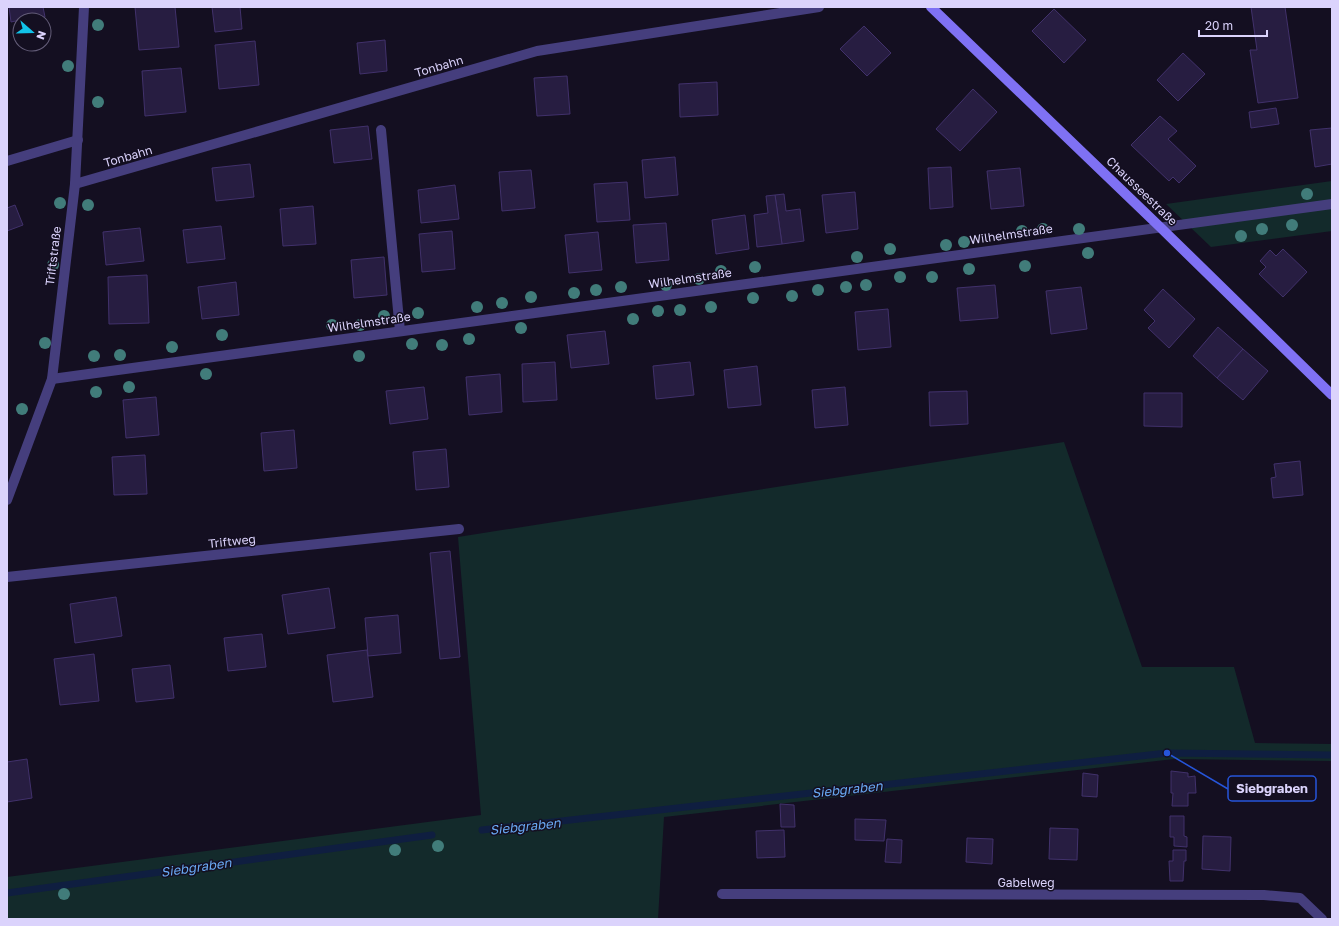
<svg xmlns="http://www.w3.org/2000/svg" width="1339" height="926" viewBox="0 0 1339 926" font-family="'Golos Text',sans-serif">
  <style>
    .green { fill: #132a2b }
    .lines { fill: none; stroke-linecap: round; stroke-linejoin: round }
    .stream { stroke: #0f1e40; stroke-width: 7 }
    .building { fill: #271d41; stroke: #41316b }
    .service { stroke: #453e7d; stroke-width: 10 }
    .minor { stroke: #453e7d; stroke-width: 10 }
    .secondary { stroke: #7f71f4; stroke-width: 10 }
    .tree { fill: #417c7a }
    .labels { text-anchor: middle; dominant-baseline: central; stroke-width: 3; stroke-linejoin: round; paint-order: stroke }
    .street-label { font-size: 12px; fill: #dbd3fc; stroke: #140f21 }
    .water-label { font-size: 13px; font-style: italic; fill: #69a9f4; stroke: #140f21 }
    .leader { fill: none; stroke: #2655da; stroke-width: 1.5 }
    .callout-dot { fill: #2655da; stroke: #140f21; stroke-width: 1.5 }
    .callout { fill: #140f21; stroke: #2655da; stroke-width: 1.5 }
    .callout-label { font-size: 13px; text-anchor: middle; font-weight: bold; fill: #dbd3fc }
  </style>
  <rect width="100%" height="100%" fill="#140f21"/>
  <g class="green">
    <path d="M1332 181V231L1211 247 1166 204Z"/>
    <path d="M1064 442 1142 667H1234L1255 743 1332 744V761L1174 759 664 817 658 919H7V877L481 815 458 537Z"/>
  </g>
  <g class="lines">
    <g class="stream">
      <path d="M482 830 1167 753 1332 755"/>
      <path d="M7 893 432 835"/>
    </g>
  </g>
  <g class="building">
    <path d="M9 7H43L45 17 20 20 11 22Z"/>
    <path d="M135 7H175L179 47 139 50Z"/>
    <path d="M212 7H240L242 29 215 32Z"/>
    <path d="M1251 7H1285L1298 98 1258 103 1250 50H1257Z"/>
    <path d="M1054 9 1086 40 1064 63 1032 31Z"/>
    <path d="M864 26 891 53 867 76 840 49Z"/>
    <path d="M385 40 387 71 360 74 357 43Z"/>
    <path d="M255 41 259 85 219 89 215 45Z"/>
    <path d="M1183 53 1205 74 1178 101 1157 80Z"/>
    <path d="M181 68 186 112 145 116 142 71Z"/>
    <path d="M567 76 570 114 537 116 534 78Z"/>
    <path d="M717 82 718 115 680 117 679 84Z"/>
    <path d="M973 89 997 112 960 151 936 129Z"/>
    <path d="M1276 108 1279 124 1251 128 1249 112Z"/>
    <path d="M1160 116 1177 131 1168 139 1196 166 1179 183 1173 177 1169 181 1131 145Z"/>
    <path d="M368 126 372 159 334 163 330 130Z"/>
    <path d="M1332 128V164L1315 167 1310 130Z"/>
    <path d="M675 157 678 195 645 198 642 160Z"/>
    <path d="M250 164 254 197 216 201 212 168Z"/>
    <path d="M951 167 953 207 930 209 928 168Z"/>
    <path d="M1020 168 1024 206 991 209 987 171Z"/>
    <path d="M531 170 535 208 502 211 499 172Z"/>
    <path d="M627 182 630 220 597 222 594 184Z"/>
    <path d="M455 185 459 219 421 223 418 190Z"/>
    <path d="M855 192 858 229 826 233 822 195Z"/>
    <path d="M784 194 786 211 800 209 804 241 782 244 775 195Z"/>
    <path d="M775 195 782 244 757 247 754 215 768 213 766 196Z"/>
    <path d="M15 205 23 225 7 231V208Z"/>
    <path d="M313 206 316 244 283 246 280 209Z"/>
    <path d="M745 215 749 249 716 254 712 220Z"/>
    <path d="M666 223 669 260 636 263 633 225Z"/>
    <path d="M221 226 225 259 187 263 183 230Z"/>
    <path d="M140 228 144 261 106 265 103 232Z"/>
    <path d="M452 231 455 269 422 272 419 234Z"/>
    <path d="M598 232 602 270 569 273 565 235Z"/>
    <path d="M1283 249 1307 272 1283 297 1259 274 1266 267 1260 261 1270 250 1276 256Z"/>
    <path d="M384 257 387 295 354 298 351 260Z"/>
    <path d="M147 275 149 323 109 324 108 277Z"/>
    <path d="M236 282 239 315 202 319 198 287Z"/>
    <path d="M995 285 998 318 960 321 957 288Z"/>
    <path d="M1081 287 1087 329 1051 334 1046 291Z"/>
    <path d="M1163 289 1195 319 1169 348 1148 328 1155 321 1144 310Z"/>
    <path d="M888 309 891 347 858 350 855 312Z"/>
    <path d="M1218 327 1243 349 1217 378 1193 356Z"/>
    <path d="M605 331 609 364 571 368 567 335Z"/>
    <path d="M1243 349 1268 371 1243 400 1217 378Z"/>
    <path d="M555 362 557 400 523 402 522 364Z"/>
    <path d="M690 362 694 395 656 399 653 366Z"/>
    <path d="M757 366 761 405 728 408 724 370Z"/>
    <path d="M500 374 502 412 469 415 466 377Z"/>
    <path d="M424 387 428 419 390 424 386 391Z"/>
    <path d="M845 387 848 425 815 428 812 390Z"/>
    <path d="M967 391 968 424 930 426 929 392Z"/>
    <path d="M1144 393H1182V427L1144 426Z"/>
    <path d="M156 397 159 435 126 438 123 400Z"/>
    <path d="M294 430 297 468 264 471 261 433Z"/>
    <path d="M446 449 449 487 416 490 413 452Z"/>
    <path d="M145 455 147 494 114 495 112 457Z"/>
    <path d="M1300 461 1303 495 1273 498 1271 478 1276 477 1274 464Z"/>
    <path d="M450 551 460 657 440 659 430 553Z"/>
    <path d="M329 588 335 628 288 634 282 595Z"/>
    <path d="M116 597 122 636 75 643 70 604Z"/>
    <path d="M398 615 401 653 368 656 365 618Z"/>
    <path d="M262 634 266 667 228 671 224 638Z"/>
    <path d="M367 650 373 697 333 702 327 655Z"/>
    <path d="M94 654 99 701 60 705 54 659Z"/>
    <path d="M170 665 174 698 136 702 132 669Z"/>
    <path d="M27 759 32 798 7 802V762Z"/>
    <path d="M1171 771 1188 773V777L1195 776 1196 793H1188V806H1172L1173 793H1171Z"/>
    <path d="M1083 773 1098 775 1097 797 1082 796Z"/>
    <path d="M780 804 794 805 795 827H781Z"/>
    <path d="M1170 816H1184V836L1187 837V847L1174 846V837H1170Z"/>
    <path d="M855 819 886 820 884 841 855 840Z"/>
    <path d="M1050 828 1078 829 1077 860 1049 859Z"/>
    <path d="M784 830 785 857 757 858 756 831Z"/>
    <path d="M1203 836 1231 837 1230 871 1202 869Z"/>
    <path d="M967 838 993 839 992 864 966 862Z"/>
    <path d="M887 839 902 840 901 863 885 862Z"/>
    <path d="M1173 850H1186V861H1184L1183 881H1170L1169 861H1173Z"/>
  </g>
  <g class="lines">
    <path class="service" d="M381 130 400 331"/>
    <g class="minor">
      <path d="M7 161 78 140"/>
      <path d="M75 184 537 51 819 7"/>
      <path d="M52 379 1332 204"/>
      <path d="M7 500 52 379 75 184 84 7"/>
      <path d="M7 577 459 529"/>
      <path d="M722 894 1264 895 1300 898 1322 919"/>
    </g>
    <path class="secondary" d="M931 7 1160 227 1332 395"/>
  </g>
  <g class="tree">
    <circle cx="98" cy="25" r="6"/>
    <circle cx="68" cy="66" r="6"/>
    <circle cx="98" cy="102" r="6"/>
    <circle cx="1307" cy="194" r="6"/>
    <circle cx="60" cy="203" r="6"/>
    <circle cx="88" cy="205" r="6"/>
    <circle cx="1292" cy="225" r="6"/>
    <circle cx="1043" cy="229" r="6"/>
    <circle cx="1079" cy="229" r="6"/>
    <circle cx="1262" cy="229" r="6"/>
    <circle cx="1022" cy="231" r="6"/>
    <circle cx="1241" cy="236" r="6"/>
    <circle cx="964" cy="242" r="6"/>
    <circle cx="946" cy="245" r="6"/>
    <circle cx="890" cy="249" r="6"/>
    <circle cx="1088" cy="253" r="6"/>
    <circle cx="857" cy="257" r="6"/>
    <circle cx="53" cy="265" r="6"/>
    <circle cx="1025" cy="266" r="6"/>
    <circle cx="755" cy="267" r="6"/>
    <circle cx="969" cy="269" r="6"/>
    <circle cx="721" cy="271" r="6"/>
    <circle cx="900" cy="277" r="6"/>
    <circle cx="932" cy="277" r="6"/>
    <circle cx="699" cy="279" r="6"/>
    <circle cx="666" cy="285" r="6"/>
    <circle cx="866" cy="285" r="6"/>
    <circle cx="621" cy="287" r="6"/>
    <circle cx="846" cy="287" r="6"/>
    <circle cx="596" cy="290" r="6"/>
    <circle cx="818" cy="290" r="6"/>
    <circle cx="574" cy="293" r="6"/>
    <circle cx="792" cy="296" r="6"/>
    <circle cx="531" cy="297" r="6"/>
    <circle cx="753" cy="298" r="6"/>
    <circle cx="502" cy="303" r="6"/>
    <circle cx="477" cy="307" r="6"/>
    <circle cx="711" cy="307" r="6"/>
    <circle cx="680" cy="310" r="6"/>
    <circle cx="658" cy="311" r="6"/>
    <circle cx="418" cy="313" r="6"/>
    <circle cx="384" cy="316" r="6"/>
    <circle cx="633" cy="319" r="6"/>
    <circle cx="332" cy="325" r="6"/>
    <circle cx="360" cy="325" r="6"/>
    <circle cx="521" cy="328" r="6"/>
    <circle cx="222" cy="335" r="6"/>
    <circle cx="469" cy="339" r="6"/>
    <circle cx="45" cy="343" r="6"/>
    <circle cx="412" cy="344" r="6"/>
    <circle cx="442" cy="345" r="6"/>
    <circle cx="172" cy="347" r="6"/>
    <circle cx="120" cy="355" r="6"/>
    <circle cx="94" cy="356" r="6"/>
    <circle cx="359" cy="356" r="6"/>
    <circle cx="206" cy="374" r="6"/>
    <circle cx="129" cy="387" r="6"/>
    <circle cx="96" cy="392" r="6"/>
    <circle cx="22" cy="409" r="6"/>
    <circle cx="438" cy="846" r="6"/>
    <circle cx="395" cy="850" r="6"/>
    <circle cx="64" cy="894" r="6"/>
  </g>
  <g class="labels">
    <g class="street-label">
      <text transform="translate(439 66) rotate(-16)">Tonbahn</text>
      <text transform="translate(128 156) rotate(-16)">Tonbahn</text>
      <text transform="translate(1142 191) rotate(44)">Chausseestraße</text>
      <text transform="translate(1011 234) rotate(-8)">Wilhelmstraße</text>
      <text transform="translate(53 256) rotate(-83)">Triftstraße</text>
      <text transform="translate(690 278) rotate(-8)">Wilhelmstraße</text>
      <text transform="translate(369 322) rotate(-8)">Wilhelmstraße</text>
      <text transform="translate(232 541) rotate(-6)">Triftweg</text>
      <text x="1026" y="882">Gabelweg</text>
    </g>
    <g class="water-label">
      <text transform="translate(847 789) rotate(-6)">Siebgraben</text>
      <text transform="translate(525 826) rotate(-6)">Siebgraben</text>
      <text transform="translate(196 867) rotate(-8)">Siebgraben</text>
    </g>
  </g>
  <path class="leader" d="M1167 753L1228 789"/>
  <circle class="callout-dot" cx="1167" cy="753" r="4"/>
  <rect class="callout" x="1228" y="776" width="88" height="25" rx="4"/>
  <g class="callout-label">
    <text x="1272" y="793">Siebgraben</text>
  </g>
  <rect width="1339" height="926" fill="none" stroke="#dbd3fc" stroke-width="16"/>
  <g transform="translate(32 32) rotate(110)"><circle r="19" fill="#140f21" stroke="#645d79"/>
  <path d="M0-3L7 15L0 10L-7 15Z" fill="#12c3e9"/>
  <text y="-6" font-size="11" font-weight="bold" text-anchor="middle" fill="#dbd3fc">N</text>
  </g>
  <path d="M1199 30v6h68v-6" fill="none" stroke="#dbd3fc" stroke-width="2"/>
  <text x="1205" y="30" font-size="12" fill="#dbd3fc" stroke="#140f21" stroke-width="3" paint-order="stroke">20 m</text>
</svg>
